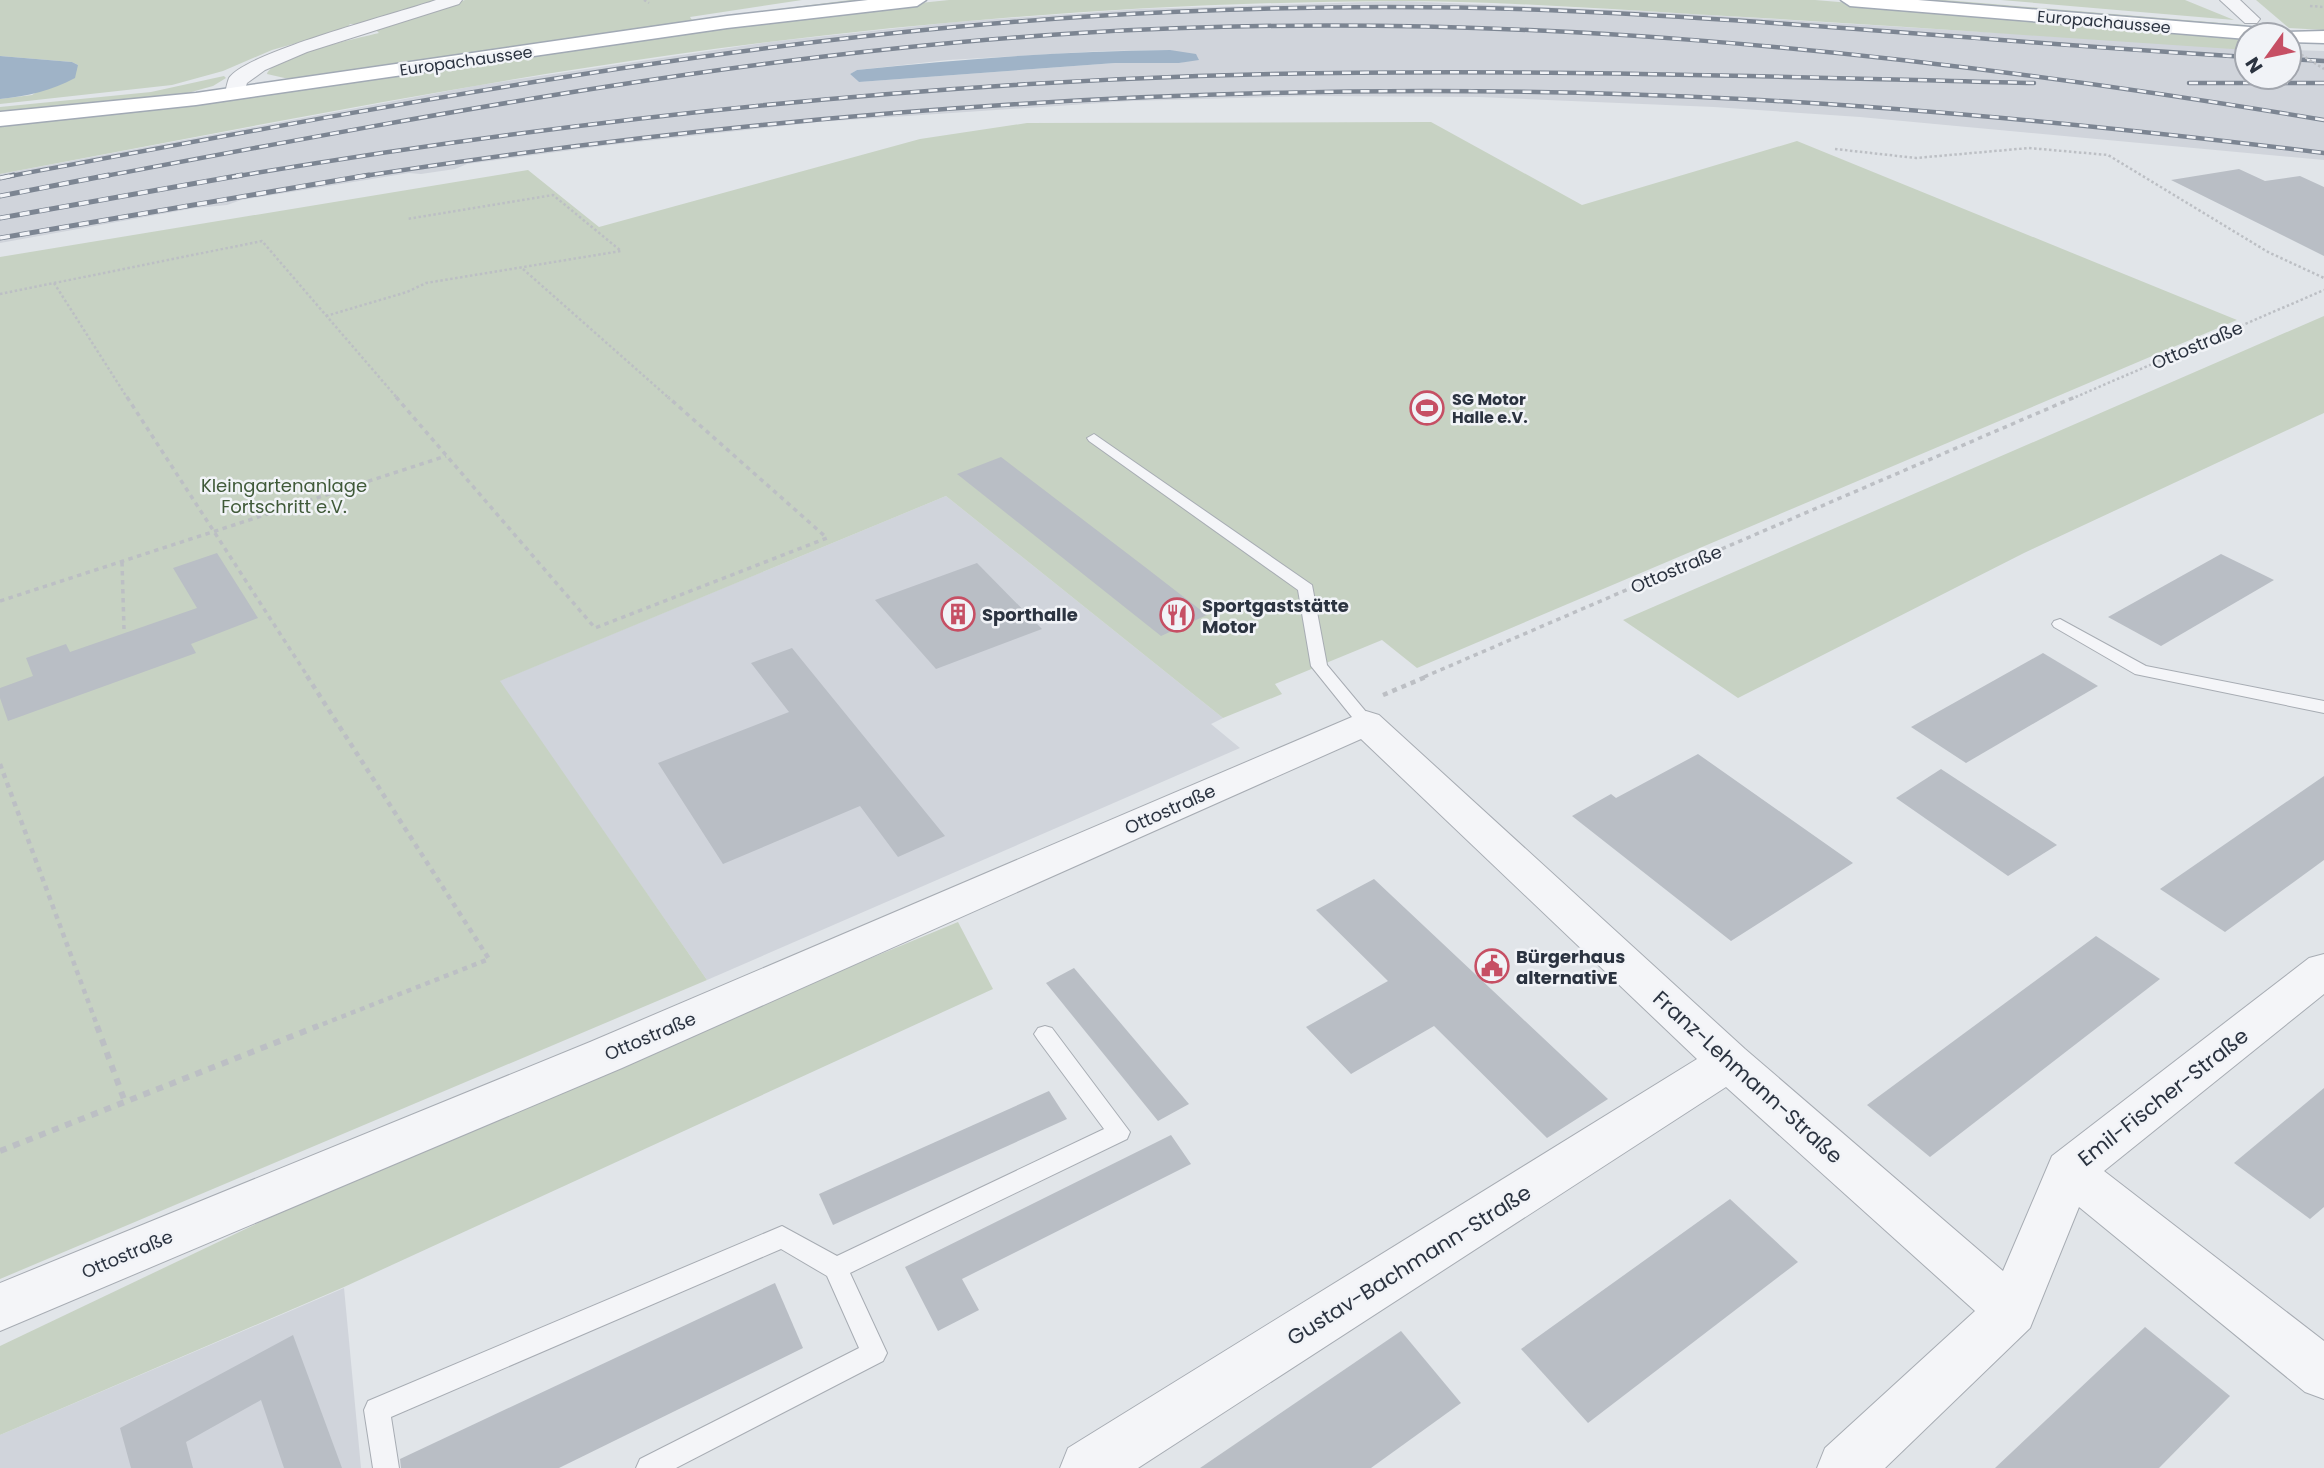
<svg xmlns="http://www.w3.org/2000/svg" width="2324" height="1468" viewBox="0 0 2324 1468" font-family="Poppins,sans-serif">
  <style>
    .built { fill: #d0d4db; fill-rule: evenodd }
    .green { fill: #c7d2c3 }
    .water { fill: #9fb3c7 }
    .building { fill: #b9bec5 }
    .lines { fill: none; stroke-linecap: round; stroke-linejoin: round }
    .service-casing { stroke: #a7acb3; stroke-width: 2 }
    .minor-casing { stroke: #a7acb3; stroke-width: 2 }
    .primary-casing { stroke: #a1a9b4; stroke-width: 3 }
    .path-far3 { stroke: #bcbfc4; stroke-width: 2.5; stroke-dasharray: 2.5 2.5; stroke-linecap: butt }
    .path-far2 { stroke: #bcbfc4; stroke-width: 3.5; stroke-dasharray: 4.5 4.5; stroke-linecap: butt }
    .path-far1 { stroke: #bcbfc4; stroke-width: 4.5; stroke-dasharray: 5 5; stroke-linecap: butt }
    .path { stroke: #bcbfc4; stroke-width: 6; stroke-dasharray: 7 7; stroke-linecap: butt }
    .service { fill: #f4f5f8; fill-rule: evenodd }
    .minor { fill: #f4f5f8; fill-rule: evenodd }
    .primary { fill: #fff; fill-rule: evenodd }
    .rail-far1-casing { stroke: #7c8592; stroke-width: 4.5 }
    .rail-casing { stroke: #7c8592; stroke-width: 5 }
    .rail-far1 { stroke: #f1f3f7; stroke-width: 2.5; stroke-dasharray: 9; stroke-linecap: butt }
    .rail { stroke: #f1f3f7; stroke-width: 3.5; stroke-dasharray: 10; stroke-linecap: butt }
    .path-bridge { stroke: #bcbfc4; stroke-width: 2.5; stroke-dasharray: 2.5 2.5; stroke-linecap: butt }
    .labels { text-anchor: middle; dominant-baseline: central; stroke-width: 5; stroke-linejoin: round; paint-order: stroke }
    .far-street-label { font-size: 16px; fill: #2b3340; stroke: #f1f3f7 }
    .far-poi-label { font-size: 16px; font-weight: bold; fill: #2b3340; stroke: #f1f3f7; text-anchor: start }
    .street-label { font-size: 18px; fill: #2b3340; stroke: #f1f3f7 }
    .park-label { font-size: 18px; fill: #405a39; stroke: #f1f3f7 }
    .poi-label { font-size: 18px; font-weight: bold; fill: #2b3340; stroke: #f1f3f7; text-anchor: start }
    .near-street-label { font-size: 21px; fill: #2b3340; stroke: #f1f3f7 }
  </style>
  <rect width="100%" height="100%" fill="#e1e5e9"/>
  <g class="built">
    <path d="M1400 1 1639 11 2247 48V77H2289V50L2324 51V160L1860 117 1714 107 1479 97 1307 96 1131 101 818 122 610 145 467 164 455 169 421 174 409 173 241 200 227 205 195 208 0 243V174L480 85 769 42 955 22 1140 9ZM1169 50 1198 59 1179 63H1115L859 82 850 74 857 70 948 60 1103 51Z"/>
    <path d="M946 496 1223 718 1211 724 1240 748 707 980 499 681Z"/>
    <path d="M344 1288 361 1468H0V1435Z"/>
  </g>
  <g class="green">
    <path d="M0 0H448L367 24H350L346 29 272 50 223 71 172 85 0 104V99L32 95 78 65 72 62 0 56Z"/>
    <path d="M465 0H802L690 17 692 20 850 0H885L314 76 289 79 267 74C273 56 359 38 379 33L376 30Z"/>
    <path d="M949 0H1815L2247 36V50C2062 38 1877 24 1691 14 1593 8 1494 1 1396 1 1154 2 911 21 671 55 446 87 223 132 0 174V125L201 104 843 11Z"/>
    <path d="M1885 0H1945L2245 25 2259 31Z"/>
    <path d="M2001 0H2185L2234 20Z"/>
    <path d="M2256 0H2324V30L2289 28Z"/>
    <path d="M224 76 226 78 213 86 184 94 0 113V107L151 92Z"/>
    <path d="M1431 122 1582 205 1797 141 2237 320 1417 668 1382 640 1275 684 1282 694 1223 718 946 496 500 681 707 980 0 1279V257L528 170 599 227 920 139 1027 123Z"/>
    <path d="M2324 316V413L2024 553 1738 698 1623 620Z"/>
    <path d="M958 922 993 989 344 1287 0 1435V1346L428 1142Z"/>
  </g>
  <g class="water">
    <path d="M1170 50 1196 54 1199 60 1179 63H1115L859 82 850 74 857 70C961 59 1065 51 1170 50Z"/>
    <path d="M0 56 72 62 78 65 75 78C51 91 28 96 0 99Z"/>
  </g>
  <g class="building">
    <path d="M2239 169 2265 181 2300 176 2324 187V256L2171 180Z"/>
    <path d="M1001 457 1145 567 1207 615 1161 636 957 474Z"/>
    <path d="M217 553 258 618 191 644 196 653 8 721 0 698V688L33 676 26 658 66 644 70 652 197 608 173 568Z"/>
    <path d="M2221 554 2274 580 2161 646 2108 617Z"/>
    <path d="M977 563 1042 629 936 669 875 600Z"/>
    <path d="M792 648 945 836 898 857 860 806 723 864 658 763 789 712 751 663Z"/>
    <path d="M2043 653 2098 686 1966 763 1911 727Z"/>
    <path d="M1698 754 1853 863 1731 941 1572 816 1611 794 1616 798Z"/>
    <path d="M1941 769 2057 845 2008 876 1896 798Z"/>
    <path d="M2324 776V860L2225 932 2160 889Z"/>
    <path d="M1374 879 1608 1099 1547 1138 1434 1026 1351 1074 1306 1027 1388 981 1316 910Z"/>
    <path d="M2096 936 2160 979 1930 1157 1867 1105Z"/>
    <path d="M1074 968 1189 1104 1158 1121 1046 983Z"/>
    <path d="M2324 1088V1207L2310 1219 2234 1163Z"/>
    <path d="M1049 1091 1067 1119 833 1225 819 1194Z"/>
    <path d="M1171 1135 1191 1164 962 1279 979 1310 938 1331 905 1267Z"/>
    <path d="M1730 1199 1798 1262 1588 1423 1521 1349Z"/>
    <path d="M775 1283 803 1348 559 1468H401L400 1459Z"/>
    <path d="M2145 1327 2230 1396 2159 1468H1995Z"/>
    <path d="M1401 1331 1461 1403 1371 1468H1200Z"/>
    <path d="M293 1335 342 1468H284L261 1400 186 1442 193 1468H131L120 1428Z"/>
  </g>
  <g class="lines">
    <defs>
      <g id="service">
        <path d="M1094 434 1312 585 1327 665 1372 719 1375 723 1372 727H1360L1311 666 1298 590 1089 441 1087 438Z"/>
        <path d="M2060 619 2146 666 2324 701V713L2135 674 2054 627 2052 624 2054 621Z"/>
        <path d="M1045 1026 1052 1028 1130 1132 1127 1139 850 1273 887 1353 883 1361 676 1468H636L640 1459 859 1348 827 1276 781 1249 391 1417 399 1468H373L364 1410 368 1401 782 1226 837 1256 1104 1129 1038 1040 1034 1034 1038 1028Z"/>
      </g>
      <g id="minor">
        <path d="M436 0H462L459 4 307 52 265 70 247 83 242 98H228L225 94C226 89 227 83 229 78 246 52 399 13 436 0Z"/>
        <path d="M2220 0H2240L2260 19 2257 23H2245Z"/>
        <path d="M1366 711 1379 715 1745 1049 2003 1271 2052 1156 2309 958 2324 954V994L2104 1171 2324 1341V1399L2305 1392 2079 1207 2030 1328 1885 1468H1817L1825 1448 1975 1311 1726 1087 1138 1468H1060L1068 1448 1697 1059 1361 739 622 1068 0 1331V1283L590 1042Z"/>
      </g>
      <g id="primary">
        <path d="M868 0H926L917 6 727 28 196 105 0 126V112L196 93 727 16Z"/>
        <path d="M1841 0H1918L2274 29 2282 32 2324 31V43L2289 42V35H2247V39L1850 6Z"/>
      </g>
    </defs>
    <use href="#service" class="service-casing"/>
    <use href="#minor" class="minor-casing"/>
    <use href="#primary" class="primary-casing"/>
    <g class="path-far3">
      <path d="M644 0 649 3"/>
      <path d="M2310 6 2324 7"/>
      <path d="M1835 149 1916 158 2029 148 2108 155 2268 252 2324 278"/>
      <path d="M523 269 670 399"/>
      <path d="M54 283 128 399"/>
      <path d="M0 294 262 241 398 399"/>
      <path d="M326 316 407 292 426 283 621 251 553 195 407 219"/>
      <path d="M2071 399 2324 290"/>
    </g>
    <g class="path-far2">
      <path d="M127 397 308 677"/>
      <path d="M396 397 595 628 827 538 668 397"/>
      <path d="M122 562 124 629"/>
      <path d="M0 601 446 456"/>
      <path d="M1424 677 2075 397"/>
    </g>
    <g class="path-far1">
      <path d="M307 676 489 959 313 1028"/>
      <path d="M1383 695 1428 676"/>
      <path d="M0 764 98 1028"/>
    </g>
    <g class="path">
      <path d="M97 1026 125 1102"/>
      <path d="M0 1151 318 1026"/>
    </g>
    <use href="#service" class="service"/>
    <use href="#minor" class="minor"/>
    <use href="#primary" class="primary"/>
    <defs>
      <g id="rail-far1">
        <path d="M2289 59 2324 61"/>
        <path d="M2189 83H2324"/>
        <path d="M5 177C391 105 778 29 1171 12 1303 6 1436 5 1568 11 1795 21 2021 44 2247 57"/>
        <path d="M100 177C425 116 749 53 1080 33 1497 7 1913 51 2324 120"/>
        <path d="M232 177C551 123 874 87 1198 76 1477 67 1756 76 2034 83"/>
        <path d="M357 177C813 106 1280 75 1741 99 1937 109 2130 129 2324 153"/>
      </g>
      <g id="rail">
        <path d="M0 178 14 175"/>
        <path d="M0 196 109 175"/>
        <path d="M0 218 242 175"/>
        <path d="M0 238 369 175"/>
      </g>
    </defs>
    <use href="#rail-far1" class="rail-far1-casing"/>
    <use href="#rail" class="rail-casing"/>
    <use href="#rail-far1" class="rail-far1"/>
    <use href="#rail" class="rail"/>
    <path class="path-bridge" d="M2297 52 2324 69"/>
  </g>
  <defs>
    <symbol id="stadium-ring" viewBox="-11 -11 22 22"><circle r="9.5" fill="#f1f3f7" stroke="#c64f64" stroke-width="1.5"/><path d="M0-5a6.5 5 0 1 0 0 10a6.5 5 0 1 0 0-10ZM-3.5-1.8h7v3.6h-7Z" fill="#c64f64"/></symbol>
    <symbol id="building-ring" viewBox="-11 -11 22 22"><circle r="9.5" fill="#f1f3f7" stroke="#c64f64" stroke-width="1.5"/><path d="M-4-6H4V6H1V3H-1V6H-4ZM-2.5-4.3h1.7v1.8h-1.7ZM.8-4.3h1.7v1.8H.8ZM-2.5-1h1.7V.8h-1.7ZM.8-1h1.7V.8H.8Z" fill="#c64f64"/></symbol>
    <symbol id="restaurant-ring" viewBox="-11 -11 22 22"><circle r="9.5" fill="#f1f3f7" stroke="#c64f64" stroke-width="1.5"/><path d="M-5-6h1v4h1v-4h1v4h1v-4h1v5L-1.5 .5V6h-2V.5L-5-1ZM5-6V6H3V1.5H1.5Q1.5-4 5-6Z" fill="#c64f64"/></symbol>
    <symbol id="civic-ring" viewBox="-11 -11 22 22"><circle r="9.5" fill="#f1f3f7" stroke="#c64f64" stroke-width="1.5"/><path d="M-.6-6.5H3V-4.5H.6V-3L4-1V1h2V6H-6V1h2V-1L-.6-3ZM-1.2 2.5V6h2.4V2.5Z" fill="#c64f64"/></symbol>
  </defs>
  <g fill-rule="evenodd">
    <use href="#stadium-ring" x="1408" y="389" width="38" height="38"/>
    <use href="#building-ring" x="939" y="595" width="38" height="38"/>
    <use href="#restaurant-ring" x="1158" y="596" width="38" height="38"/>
    <use href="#civic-ring" x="1473" y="947" width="38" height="38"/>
  </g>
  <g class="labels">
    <g class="far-street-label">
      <text transform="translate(2104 22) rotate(5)">Europachaussee</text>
      <text transform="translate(466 61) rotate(-8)">Europachaussee</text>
    </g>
    <g class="far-poi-label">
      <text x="1452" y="399">SG Motor<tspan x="1452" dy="18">Halle e.V.</tspan></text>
    </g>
    <g class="street-label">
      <text transform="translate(2197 345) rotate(-23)">Ottostraße</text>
      <text transform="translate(1676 569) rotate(-23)">Ottostraße</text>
      <text transform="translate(1170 809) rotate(-24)">Ottostraße</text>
      <text transform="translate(650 1036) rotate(-23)">Ottostraße</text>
      <text transform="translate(127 1254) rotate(-23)">Ottostraße</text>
    </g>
    <g class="park-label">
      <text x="284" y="485">Kleingartenanlage<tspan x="284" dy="21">Fortschritt e.V.</tspan></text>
    </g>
    <g class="poi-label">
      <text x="1202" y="605">Sportgaststätte<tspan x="1202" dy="21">Motor</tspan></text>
      <text x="982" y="614">Sporthalle</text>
      <text x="1516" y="956">Bürgerhaus<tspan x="1516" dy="21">alternativE</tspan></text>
    </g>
    <g class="near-street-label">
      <text transform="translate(1748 1077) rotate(42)">Franz-Lehmann-Straße</text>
      <text transform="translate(2163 1097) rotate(-38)">Emil-Fischer-Straße</text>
      <text transform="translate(1409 1265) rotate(-32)">Gustav-Bachmann-Straße</text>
    </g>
  </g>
  <g transform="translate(2268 56) rotate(237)"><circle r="33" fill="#f1f3f7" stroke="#a2a6ae" stroke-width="2"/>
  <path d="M0-5L12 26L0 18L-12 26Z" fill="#c64f64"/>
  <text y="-10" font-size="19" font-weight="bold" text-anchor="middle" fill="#2b3340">N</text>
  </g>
</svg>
